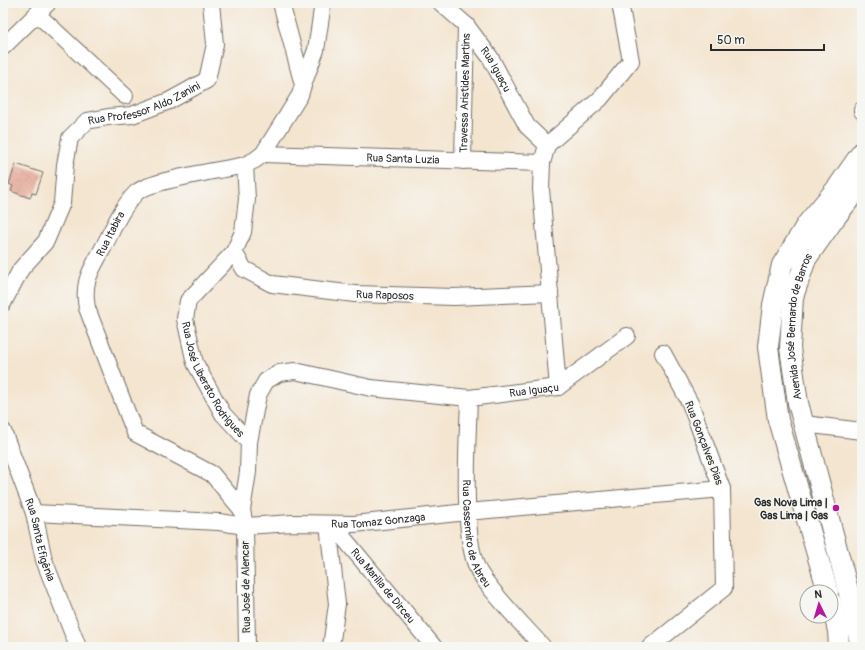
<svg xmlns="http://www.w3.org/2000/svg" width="865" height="650" viewBox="0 0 865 650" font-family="Pangolin,sans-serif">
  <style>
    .building { fill: url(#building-back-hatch) }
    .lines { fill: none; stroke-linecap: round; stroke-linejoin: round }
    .minor-casing { stroke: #716c65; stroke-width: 18 }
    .major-casing { stroke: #716c65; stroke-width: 22 }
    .minor { stroke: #fff; stroke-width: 16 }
    .major { stroke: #fff; stroke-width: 20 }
    .poi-dot { fill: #b5179e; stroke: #f6f6f2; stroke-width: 1.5 }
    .labels { text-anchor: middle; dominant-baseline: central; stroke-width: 3; stroke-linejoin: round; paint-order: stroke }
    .street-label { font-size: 11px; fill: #2b2b2b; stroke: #f6f6f2 }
    .poi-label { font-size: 11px; font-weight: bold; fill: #2b2b2b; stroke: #f6f6f2; text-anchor: end }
  </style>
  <defs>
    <pattern id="building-back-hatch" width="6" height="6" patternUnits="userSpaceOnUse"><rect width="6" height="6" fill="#e7a694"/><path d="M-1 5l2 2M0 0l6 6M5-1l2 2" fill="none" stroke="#bb8779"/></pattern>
  </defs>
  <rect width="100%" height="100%" fill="#f6f6f2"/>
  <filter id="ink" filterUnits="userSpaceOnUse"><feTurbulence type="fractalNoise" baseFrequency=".025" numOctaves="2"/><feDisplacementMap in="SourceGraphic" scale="8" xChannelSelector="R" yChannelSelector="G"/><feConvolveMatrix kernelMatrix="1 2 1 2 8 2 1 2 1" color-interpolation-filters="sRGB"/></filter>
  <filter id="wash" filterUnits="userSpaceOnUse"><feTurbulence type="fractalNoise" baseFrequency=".012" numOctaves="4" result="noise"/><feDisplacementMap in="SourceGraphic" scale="16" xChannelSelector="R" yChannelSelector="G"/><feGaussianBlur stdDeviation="0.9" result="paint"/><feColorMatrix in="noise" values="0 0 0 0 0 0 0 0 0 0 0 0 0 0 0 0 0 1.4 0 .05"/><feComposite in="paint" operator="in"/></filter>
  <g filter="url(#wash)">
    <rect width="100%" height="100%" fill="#f4e5d0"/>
    <g id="blocks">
      <path class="building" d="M16 164 43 173 36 194 32 193 30 198 11 191 13 186 9 184Z"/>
    </g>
  </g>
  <g filter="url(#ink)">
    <use href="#blocks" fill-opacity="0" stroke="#716c65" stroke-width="1"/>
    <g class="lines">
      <defs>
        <g id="minor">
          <path id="s1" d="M441 3 466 25 490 57 527 126 547 145"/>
          <path d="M37 14 125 96"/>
          <path d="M3 47 48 3"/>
          <path d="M303 85 316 50 323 3"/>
          <path d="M862 110V111"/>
          <path d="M547 145 542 163 541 189 558 387"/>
          <path d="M547 145 600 99 631 61 620 3"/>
          <path id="s2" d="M263 154 542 163"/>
          <path id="s3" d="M463 161 466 25"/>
          <path id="s4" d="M245 165 247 199 243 232 234 252 188 301 185 319 195 363 223 414 249 442"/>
          <path id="s5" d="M234 252 244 269 272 284 355 294 454 297 550 293"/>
          <path id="s6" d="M3 303 21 269 46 241 62 203 65 165 70 138 87 121 108 117 132 115 169 101 207 80 215 44 211 3"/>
          <path d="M558 387 627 336"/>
          <path id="s7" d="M469 398C468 438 460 545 481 575 497 599 523 625 543 647"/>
          <path d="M804 424 862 431"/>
          <path id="s8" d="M3 431 34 513 44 560 78 647"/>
          <path id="s9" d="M242 510 212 474 135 433 87 308C82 281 91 271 103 248 113 229 121 208 136 193 149 180 224 170 245 165L255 160 263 154 300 95 303 85 281 3"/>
          <path id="s10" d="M34 513 219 522 245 526 293 523 354 524 467 512 722 489"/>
          <path d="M328 524 337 604 331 647"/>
          <path id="s11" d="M332 524 434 647"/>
          <path id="s12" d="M247 647 245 526 242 510 248 472 249 442 258 395 266 381 279 373 295 371 371 388 469 398 558 387"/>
          <path d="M650 647 724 588 722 489 690 403 663 353"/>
        </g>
        <g id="major">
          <path d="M828 592 778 420 768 347 773 305 782 265 807 224 837 188 862 152"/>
          <path d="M831 602 838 631 839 647"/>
          <path id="s13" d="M860 647V642L851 601 798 403 790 348 793 297 806 259 835 218 862 183"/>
        </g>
      </defs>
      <use href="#minor" class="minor-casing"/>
      <use href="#major" class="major-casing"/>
      <use href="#minor" class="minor"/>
      <use href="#major" class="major"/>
    </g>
  </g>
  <circle class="poi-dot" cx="836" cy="508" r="4"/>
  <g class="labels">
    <g class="street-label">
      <text stroke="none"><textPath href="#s1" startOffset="87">Rua Iguaçu</textPath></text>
      <text stroke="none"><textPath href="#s3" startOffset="68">Travessa Aristides Martins</textPath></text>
      <text stroke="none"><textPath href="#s6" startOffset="267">Rua Professor Aldo Zanini</textPath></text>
      <text stroke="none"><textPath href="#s2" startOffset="140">Rua Santa Luzia</textPath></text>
      <text stroke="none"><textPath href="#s9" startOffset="348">Rua Itabira</textPath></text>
      <text stroke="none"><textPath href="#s5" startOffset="165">Rua Raposos</textPath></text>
      <text stroke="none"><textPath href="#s13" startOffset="330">Avenida José Bernardo de Barros</textPath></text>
      <text stroke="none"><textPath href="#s4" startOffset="242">Rua José Liberato Rodrigues</textPath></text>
      <text stroke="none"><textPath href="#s12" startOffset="543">Rua Iguaçu</textPath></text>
      <text transform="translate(704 443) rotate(69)">Rua Gonçalves Dias</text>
      <text stroke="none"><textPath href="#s10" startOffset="345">Rua Tomaz Gonzaga</textPath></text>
      <text stroke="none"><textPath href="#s7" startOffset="137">Rua Cassemiro de Abreu</textPath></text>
      <text stroke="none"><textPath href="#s8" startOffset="115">Rua Santa Efigênia</textPath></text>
      <text stroke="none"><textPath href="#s11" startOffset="80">Rua Marilia de Dirceu</textPath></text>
      <text transform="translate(246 587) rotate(-91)">Rua José de Alencar</text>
    </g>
    <g class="poi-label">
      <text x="828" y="502">Gas Nova Lima |<tspan x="828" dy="13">Gas Lima | Gas</tspan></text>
    </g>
  </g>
  <rect width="865" height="650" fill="none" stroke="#f6f6f2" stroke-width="16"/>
  <g transform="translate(819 604) rotate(355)"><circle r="19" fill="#f6f6f2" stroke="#a5a5a2"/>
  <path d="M0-3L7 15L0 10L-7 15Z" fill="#b5179e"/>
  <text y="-6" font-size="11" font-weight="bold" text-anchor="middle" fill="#2b2b2b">N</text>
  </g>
  <path d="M711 44v6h113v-6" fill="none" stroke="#2b2b2b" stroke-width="2"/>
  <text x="717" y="44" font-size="12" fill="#2b2b2b" stroke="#f6f6f2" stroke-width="3" paint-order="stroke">50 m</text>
</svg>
